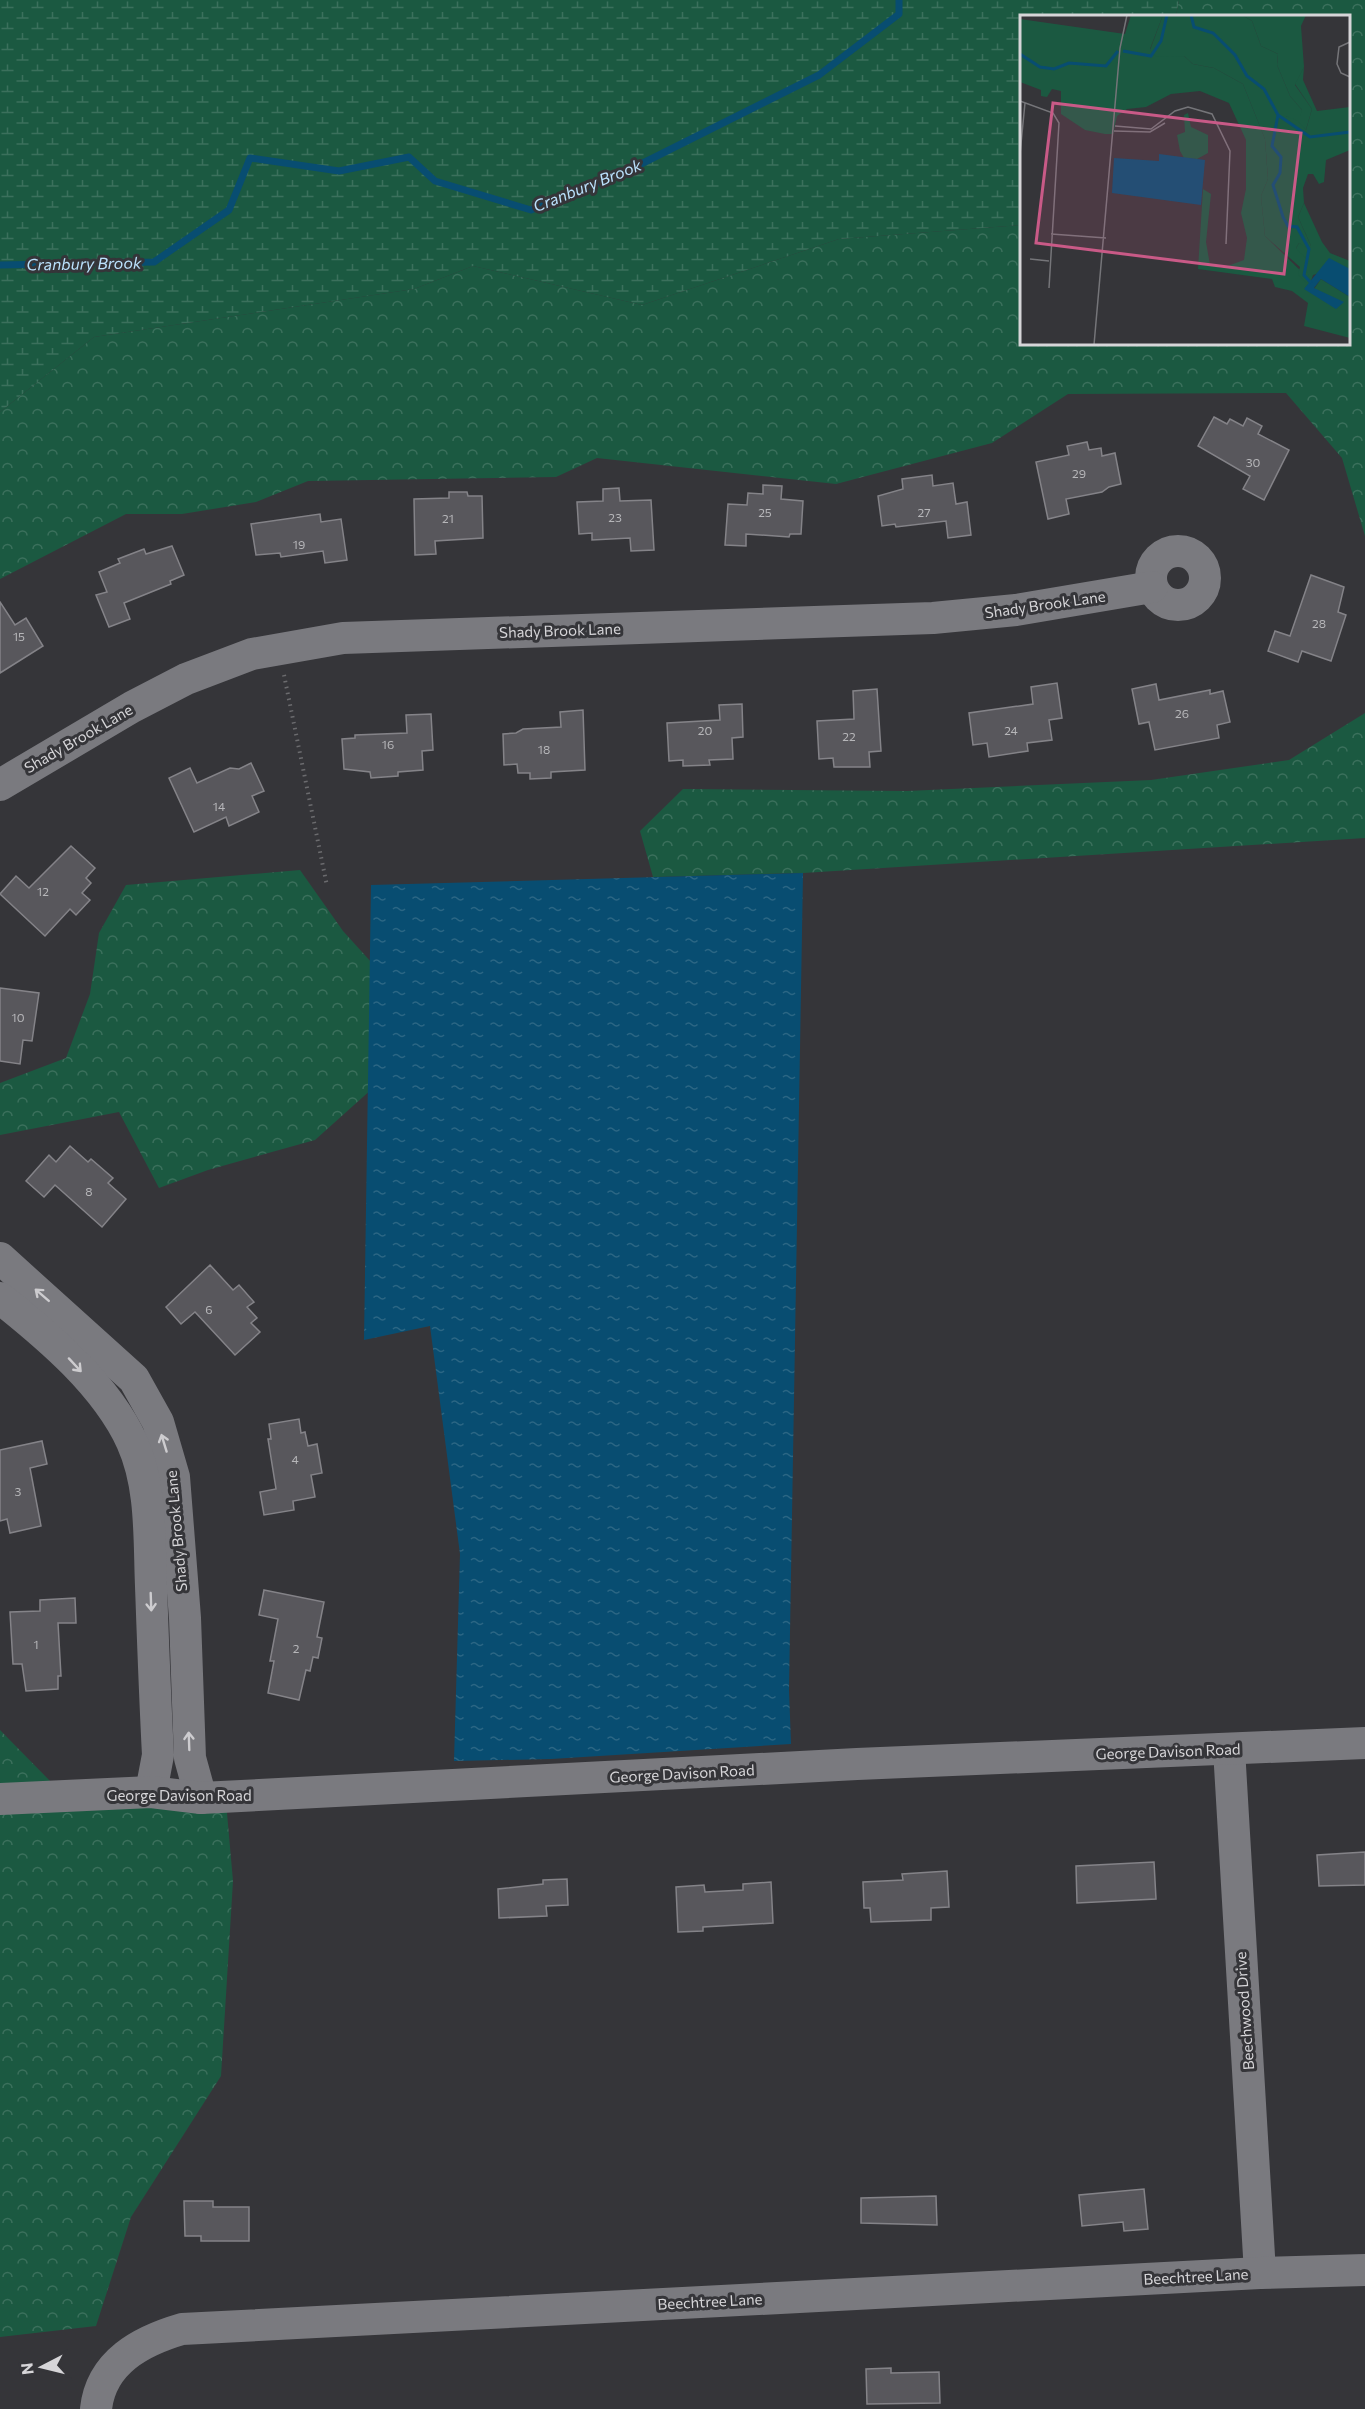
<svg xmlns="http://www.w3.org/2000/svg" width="1365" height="2409" viewBox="0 0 1365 2409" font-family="Commissioner,sans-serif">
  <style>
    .forest { fill: url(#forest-crowns) }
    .wetland { fill: url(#wetland-marsh) }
    .water { fill: url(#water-ripples) }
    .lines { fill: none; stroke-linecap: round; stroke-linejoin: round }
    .stream { stroke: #084d71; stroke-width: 7 }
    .building { fill: #58575c; stroke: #848388; stroke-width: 1.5 }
    .path { stroke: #6b6b6e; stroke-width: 4; stroke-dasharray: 1.5 4.5; stroke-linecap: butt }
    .minor { stroke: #7a7a7f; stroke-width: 32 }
    .oneway { stroke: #cdcccf }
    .labels { text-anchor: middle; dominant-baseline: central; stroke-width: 6; stroke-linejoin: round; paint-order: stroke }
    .number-label { font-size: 12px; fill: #b6b6b9 }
    .street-label { font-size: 15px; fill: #d6d5d8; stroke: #353539 }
    .water-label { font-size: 16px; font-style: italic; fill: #bbe2fd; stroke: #353539 }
    .inset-river { fill: none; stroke: #084d71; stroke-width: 3 }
    .inset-road { fill: none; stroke: #757579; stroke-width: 1.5 }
    .view { fill: #c95a87; fill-opacity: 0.15; stroke: #c95a87; stroke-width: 3 }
    .inset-edge { fill: none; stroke: #d6d5d8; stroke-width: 3 }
  </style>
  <defs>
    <pattern id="forest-crowns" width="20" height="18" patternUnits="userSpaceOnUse" patternTransform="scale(1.5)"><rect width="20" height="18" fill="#1b5941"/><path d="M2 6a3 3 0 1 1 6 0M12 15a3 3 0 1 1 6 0" fill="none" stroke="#3b705c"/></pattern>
    <pattern id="wetland-marsh" width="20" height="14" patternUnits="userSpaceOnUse" patternTransform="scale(1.5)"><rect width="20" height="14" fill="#1b5941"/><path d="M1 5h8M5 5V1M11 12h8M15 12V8" fill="none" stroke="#3b705c"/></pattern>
    <pattern id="water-ripples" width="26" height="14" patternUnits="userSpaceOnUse" patternTransform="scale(1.5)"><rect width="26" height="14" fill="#084d71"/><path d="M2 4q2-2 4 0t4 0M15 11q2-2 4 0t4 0" fill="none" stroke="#2b6684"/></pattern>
  </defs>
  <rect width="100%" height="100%" fill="#353539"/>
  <g class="forest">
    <path d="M1179 0H1365V536L1342 458 1286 393 1068 394 992 443 836 484 597 458 556 477 308 481 256 502 182 514H126L0 579V412L94 337 414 289 473 266 642 305 839 239 1021 225 1022 344H1348V16H1176Z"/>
    <path d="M1365 713V838L803 873 653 877 640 831 683 789 907 791 1151 780 1289 760Z"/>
    <path d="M300 870 343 931 372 963 373 1088 315 1140 208 1170 159 1188 119 1112 0 1135V1083L66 1058 90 994 99 933 126 885Z"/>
    <path d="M0 1730 53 1784 226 1802 233 1881 221 2076 131 2217 96 2326 0 2337Z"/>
  </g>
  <path class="wetland" d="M0 0H1179L1176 16H1022L1021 225 839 239 642 305 473 266 414 289 94 337 0 412Z"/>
  <path class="water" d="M803 873 789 1690 791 1744 551 1759 454 1761 460 1554 430 1326 364 1340 371 885Z"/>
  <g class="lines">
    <path class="stream" d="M0 265 154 262 229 210 250 158 339 171 409 157 435 181 531 210 627 171 819 75 899 14V0"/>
  </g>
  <g class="building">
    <path d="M1214 417 1227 424 1230 419 1243 426 1247 418 1262 426 1258 434 1289 450 1264 500 1243 489 1250 476 1198 446Z"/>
    <path d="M1087 442 1089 450 1101 448 1102 456 1115 453 1121 484 1109 487 1102 492 1066 499 1069 514 1048 519 1036 462 1069 455 1067 446Z"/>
    <path d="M932 475 933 486 953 483 956 504 967 502 971 535 948 538 946 521 896 527 895 524 882 526 878 496 903 489 902 479Z"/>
    <path d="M763 485 782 486 781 499 803 501 801 534H790L789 537 746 534V546L725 545 728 504 747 505 748 493 763 494Z"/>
    <path d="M619 488 620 501 651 500 654 550 631 551 630 538 592 540V533L579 534 577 502 603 501V489Z"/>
    <path d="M449 492H467L468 496H482L483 538 435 541 436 554 415 555 414 499 449 498Z"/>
    <path d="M320 514 321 522 341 519 347 560 325 563 323 551 281 557 280 553 256 555 251 524Z"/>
    <path d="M172 546 184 575 170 581 171 584 124 603 130 619 109 627 96 595 107 592 99 572 120 563 118 559 144 549 146 554Z"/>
    <path d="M1311 575 1344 587 1338 612 1346 615 1331 661 1302 651 1298 662 1268 651 1275 631 1290 636Z"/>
    <path d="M0 602 15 625 26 618 43 646 0 673Z"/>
    <path d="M1057 683 1062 718 1049 720 1052 740 1027 743 1028 751 989 757 987 743 973 745 969 713 1033 704 1031 687Z"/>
    <path d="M1156 684 1159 700 1210 690V694L1223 691 1230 722 1217 725 1219 738 1155 750 1149 722 1139 724 1132 689Z"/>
    <path d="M877 689 881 751 869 752 870 767H834L833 758 819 759 817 721 854 719 853 691Z"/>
    <path d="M742 704 743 737 732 738 733 759 709 760 710 765 683 766V760L669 761 667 723 720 720 719 705Z"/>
    <path d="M583 710 585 770 551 772V778L530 779V773H518L517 764 504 765 503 734 516 733 523 729 561 727 560 712Z"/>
    <path d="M431 714 433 750 422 751 423 770 398 772V776L371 778 370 772 344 769 342 739 355 738V735L407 733 406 715Z"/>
    <path d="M251 763 264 791 252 796 259 812 229 826 226 817 194 832 169 778 190 768 197 783 230 768 239 769Z"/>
    <path d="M71 846 95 868 86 878 91 883 82 893 90 900 76 915 70 909 45 936 0 894 16 876 29 888Z"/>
    <path d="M0 988 39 993 32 1041 23 1040 20 1064 0 1061Z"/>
    <path d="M70 1146 88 1162 91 1159 113 1178 108 1183 126 1199 102 1227 55 1185 44 1197 26 1181 49 1155 56 1162Z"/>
    <path d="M210 1265 233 1290 239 1285 254 1302 247 1307 257 1318 251 1323 260 1332 235 1355 195 1312 181 1324 166 1307Z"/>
    <path d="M299 1419 301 1433 305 1432 308 1446 317 1444 322 1473 311 1475 315 1497 293 1501 294 1510 264 1515 260 1492 276 1489 268 1439H271L269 1424Z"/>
    <path d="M42 1441 47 1464 30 1468 41 1526 10 1533 7 1519 0 1521V1450Z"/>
    <path d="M264 1590 324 1602 317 1637 322 1638 318 1658 313 1657 310 1671 306 1670 299 1700 268 1693 274 1661H270L278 1619 259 1615Z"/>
    <path d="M75 1598 76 1623H58L61 1676H58V1689L26 1691 22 1664H13L10 1612 40 1611V1600Z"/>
    <path d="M1365 1852V1885L1319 1886 1317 1855Z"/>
    <path d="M1154 1862 1156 1899 1077 1903 1076 1866Z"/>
    <path d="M947 1871 949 1907 931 1908V1920L871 1922 870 1908H864L863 1882 903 1880 902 1874Z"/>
    <path d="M567 1879 568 1905 546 1906 547 1916 499 1918 498 1889 543 1884V1880Z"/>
    <path d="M771 1882 773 1923 703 1927V1931L678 1932 676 1887 704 1885 705 1892 743 1890V1884Z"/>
    <path d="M1144 2189 1148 2229 1124 2231 1123 2222 1082 2226 1079 2195Z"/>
    <path d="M936 2196 937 2225 861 2223V2198Z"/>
    <path d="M184 2201H213V2207H249V2241H201V2236H185Z"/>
    <path d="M891 2368V2373L939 2372 940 2403 867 2404 866 2369Z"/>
  </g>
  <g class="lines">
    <path class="path" d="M284 675 327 886"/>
    <g class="minor">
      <circle cx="1178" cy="578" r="27"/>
      <path d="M0 785 132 707 186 679 252 654 343 638 933 618 1016 610 1152 587"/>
      <path d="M0 1258 134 1379 158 1422 174 1477 185 1618 190 1758 201 1798"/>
      <path d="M0 1298C48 1336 106 1385 132 1442 152 1486 149 1539 151 1586 153 1642 155 1699 158 1755L151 1792"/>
      <path d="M1229 1749 1260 2273"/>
      <path d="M0 1799 151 1792 201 1798 857 1764 1365 1743"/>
      <path d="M96 2409C101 2362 141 2341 182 2329L1260 2273 1365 2270"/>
    </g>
  </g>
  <defs><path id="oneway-shaft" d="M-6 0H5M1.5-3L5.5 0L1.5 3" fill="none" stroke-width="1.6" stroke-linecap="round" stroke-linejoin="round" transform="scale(1.5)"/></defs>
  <g class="oneway">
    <use href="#oneway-shaft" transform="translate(42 1295) rotate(-139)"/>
    <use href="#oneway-shaft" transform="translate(75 1365) rotate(47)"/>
    <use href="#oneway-shaft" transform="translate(164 1443) rotate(-107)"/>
    <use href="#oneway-shaft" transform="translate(151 1602) rotate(88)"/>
    <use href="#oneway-shaft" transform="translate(189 1741) rotate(-92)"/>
  </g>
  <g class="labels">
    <g class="number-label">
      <text x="1253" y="462">30</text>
      <text x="1079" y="473">29</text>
      <text x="765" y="512">25</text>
      <text x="924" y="512">27</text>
      <text x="615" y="517">23</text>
      <text x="448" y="518">21</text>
      <text x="299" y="544">19</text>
      <text x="1319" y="623">28</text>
      <text x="19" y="636">15</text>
      <text x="1182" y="713">26</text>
      <text x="705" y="730">20</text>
      <text x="1011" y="730">24</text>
      <text x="849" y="736">22</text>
      <text x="388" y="744">16</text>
      <text x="544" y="749">18</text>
      <text x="219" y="806">14</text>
      <text x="43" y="891">12</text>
      <text x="18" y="1017">10</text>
      <text x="89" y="1191">8</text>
      <text x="209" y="1309">6</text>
      <text x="295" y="1459">4</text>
      <text x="18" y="1491">3</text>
      <text x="36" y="1644">1</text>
      <text x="296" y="1648">2</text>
    </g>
    <g class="street-label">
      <text transform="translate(1045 604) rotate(-8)">Shady Brook Lane</text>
      <text transform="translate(560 630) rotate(-2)">Shady Brook Lane</text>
      <text transform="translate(78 738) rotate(-30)">Shady Brook Lane</text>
      <text transform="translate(176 1531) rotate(-95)">Shady Brook Lane</text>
      <text transform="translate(1168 1751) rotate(-2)">George Davison Road</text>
      <text transform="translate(682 1773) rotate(-3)">George Davison Road</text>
      <text x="179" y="1795">George Davison Road</text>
      <text transform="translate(1244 2011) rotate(-94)">Beechwood Drive</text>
      <text transform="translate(1196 2276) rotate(-3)">Beechtree Lane</text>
      <text transform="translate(710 2301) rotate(-3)">Beechtree Lane</text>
    </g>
    <g class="water-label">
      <text transform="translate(587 185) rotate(-22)">Cranbury Brook</text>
      <text transform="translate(84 263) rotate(-1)">Cranbury Brook</text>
    </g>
  </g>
  <g transform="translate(1020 15)">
    <rect width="330" height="330" fill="#353539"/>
    <path d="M111 0H143L130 34 136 41H164L173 49 194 53 223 69 245 124 248 164 241 181 245 221 289 264 276 233 279 228 291 231 278 202 284 188 302 227 310 238 330 246V254L321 251 293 260 289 272 294 274 301 264 330 282V323L284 311 288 288 272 276 255 272 252 264 178 254 183 174 191 179 186 227 190 250 202 253 224 245 227 223 221 198 226 174V125L209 88 180 76 151 79 126 92 107 94 97 101 93 119H85L65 115 41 99V76L32 74 27 82 21 81V75L0 67V4L105 19ZM222 0H286L281 11 284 52 275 70 292 94 286 115 266 101 282 95 270 81 257 50 258 39 241 31 232 6ZM168 98 171 112 188 120V138L177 144 164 143 160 136 157 120 165 117 164 100Z" fill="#1b5941"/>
    <path d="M143 0H222L232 6 241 31 258 39 257 50 270 81 282 95 280 101H266L278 106 286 115 292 94 275 69 284 52 283 65 297 96 330 92V135L306 145 304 167 299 169 293 159H288L283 173 284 188 278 202 291 231 289 234 279 228 276 233 287 245 284 249 290 264 286 268 278 259 280 252 245 221 241 181 248 164 245 124 223 69 194 53 173 49 164 41 136 42 130 35Z" fill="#1b5941"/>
    <path d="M139 139 185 145 181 190 92 178 94 143 139 146ZM309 243 330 254V282L301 264 294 273 324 287 316 294 284 274Z" fill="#084d71"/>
    <path class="inset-river" d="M171 0 174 12 193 18 215 40 227 61 244 74 258 100 252 131 261 142 260 158 253 170 263 202 268 211 277 212 289 234 284 260 291 268M103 36 131 41 141 26 147 0M0 39 20 52 34 54 49 48 86 51 98 36M258 100 290 122 330 117"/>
    <path class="inset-road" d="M66 0H86M330 27 319 32 317 49 321 58 330 62M0 86 33 98 39 108 29 273M95 111 131 114 155 96 168 92 192 99 210 136 206 229M94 116 130 117 145 108M0 139 5 88M31 219 86 223M10 244 29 246M74 330 100 33 107 0"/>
    <path class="view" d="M33 88 281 118 264 259 16 228Z"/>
    <rect width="330" height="330" class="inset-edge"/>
  </g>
  <g transform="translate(42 2367) rotate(263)" stroke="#353539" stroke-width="4.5" paint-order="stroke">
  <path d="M0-4.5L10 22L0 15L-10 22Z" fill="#d6d5d8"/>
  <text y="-9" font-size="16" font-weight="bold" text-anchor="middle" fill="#d6d5d8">N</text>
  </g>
</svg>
